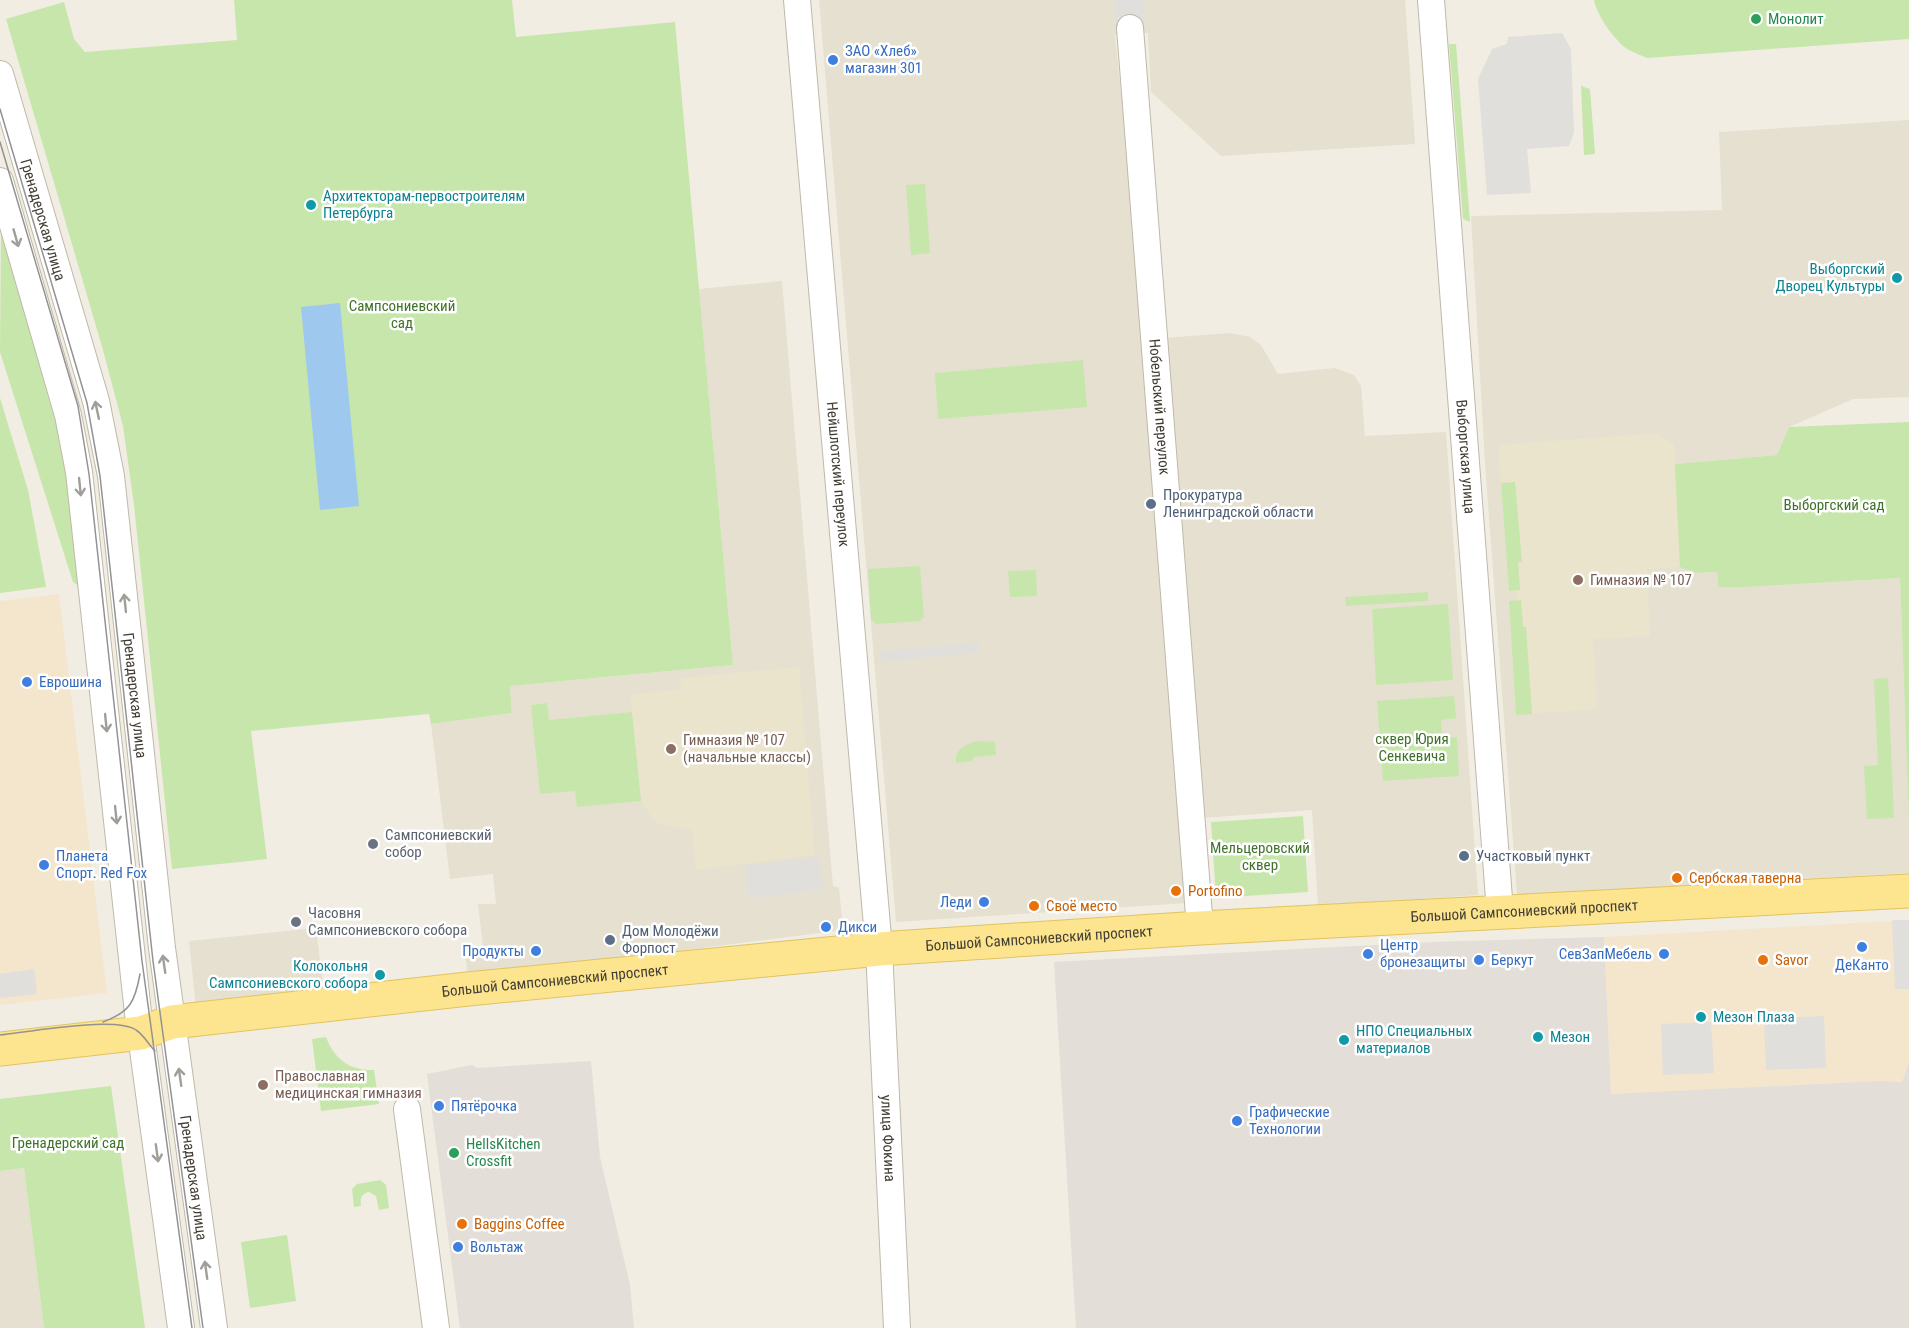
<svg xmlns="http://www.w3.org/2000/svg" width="1909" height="1328" viewBox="0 0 1909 1328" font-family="'Roboto Condensed',sans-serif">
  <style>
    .residential { fill: #e5e0d0 }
    .commercial { fill: #f4e6cd }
    .industrial { fill: #e3ded8 }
    .education { fill: #eae4cc }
    .green { fill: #c7e6ab }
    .parking { fill: #e1dfdb }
    .water { fill: #9ec8ee }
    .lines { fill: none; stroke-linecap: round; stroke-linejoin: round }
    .minor-casing { stroke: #bfb9a8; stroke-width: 28 }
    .major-casing { stroke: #e1c360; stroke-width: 35 }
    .minor { stroke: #fff; stroke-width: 26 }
    .major { stroke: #fde58f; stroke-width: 33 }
    .tram { stroke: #939393; stroke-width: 1.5 }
    .oneway { stroke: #a09e99 }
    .leisure-dot { fill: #2e9e5b; stroke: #fff; stroke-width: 2 }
    .shop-dot { fill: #3f7fe0; stroke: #fff; stroke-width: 2 }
    .culture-dot { fill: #0f9aa8; stroke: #fff; stroke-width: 2 }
    .service-dot { fill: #5c6f8a; stroke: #fff; stroke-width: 2 }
    .education-dot { fill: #8d6e63; stroke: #fff; stroke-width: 2 }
    .worship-dot { fill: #6b7280; stroke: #fff; stroke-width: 2 }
    .food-dot { fill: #e8710a; stroke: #fff; stroke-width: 2 }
    .labels { text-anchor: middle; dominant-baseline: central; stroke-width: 5; stroke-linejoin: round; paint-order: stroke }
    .leisure-label { font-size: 15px; fill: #27864d; stroke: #fff; text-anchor: start }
    .shop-label { font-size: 15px; fill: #366cbe; stroke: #fff; text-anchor: start }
    .culture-label { font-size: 15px; fill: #0d838f; stroke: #fff; text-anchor: start }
    .street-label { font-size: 15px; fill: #423d33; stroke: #fff }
    .park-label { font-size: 15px; fill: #3f7228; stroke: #fff }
    .service-label { font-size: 15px; fill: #4e5e75; stroke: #fff; text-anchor: start }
    .education-label { font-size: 15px; fill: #785e54; stroke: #fff; text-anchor: start }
    .worship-label { font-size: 15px; fill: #5b616d; stroke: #fff; text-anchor: start }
    .food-label { font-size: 15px; fill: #c56008; stroke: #fff; text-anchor: start }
  </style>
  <rect width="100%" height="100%" fill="#f1ede2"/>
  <g class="residential">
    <path d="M819 0H1405L1415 144 1221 156 1151 92 1148 33 1115 35 1139 271 1188 903 896 922Z"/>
    <path d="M1909 120V397L1853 399 1789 427 1777 455 1676 464 1696 573 1717 572 1718 587H1748L1900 578 1909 824V873L1517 895 1485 463 1471 216 1722 210 1719 132Z"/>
    <path d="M782 281 833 886 839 888 843 930 468 978 466 959 484 955 478 904H496L493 874 450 879 431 724 512 713 510 686 733 665 699 289Z"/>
    <path d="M1230 333 1250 337 1261 345 1278 374 1335 368 1354 375 1361 386 1365 436 1446 432 1478 895 1318 906 1312 810 1202 818 1164 338Z"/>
    <path d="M316 928 324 992 196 1007 189 941Z"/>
    <path d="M24 1168 44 1328H0V1171Z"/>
  </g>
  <g class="commercial">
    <path d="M59 594 107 993 0 1005V601Z"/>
    <path d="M1909 920V1063L1902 1082 1880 1081 1611 1094 1604 937Z"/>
  </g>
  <g class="industrial">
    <path d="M1604 937 1611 1094 1880 1081 1902 1082 1909 1063V1328H1076L1054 962 1432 942Z"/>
    <path d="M591 1061 600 1157 630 1285 634 1328H460L427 1074 472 1065 477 1068Z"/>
  </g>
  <g class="education">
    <path d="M1657 433 1674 445 1680 567 1647 569 1650 636 1593 639 1597 709 1516 715 1509 601 1517 600 1516 591H1509L1498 445Z"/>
    <path d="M799 667 815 855 696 870 692 830 656 824 641 801 577 807 575 791 540 794 531 705 547 703 549 720 632 712 630 694 681 690 680 678Z"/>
  </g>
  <g class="green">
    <path d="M234 0H512L516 37 675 22 733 665 510 686 512 713 431 724 429 714 251 731 267 859 172 869 134 505 123 426 103 350 6 19 64 2 74 39 85 52 237 40Z"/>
    <path d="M1594 0H1909V39L1647 58C1641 55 1634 53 1629 50 1616 43 1596 14 1594 0Z"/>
    <path d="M1449 44H1456L1470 222 1463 219Z"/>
    <path d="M1581 86 1590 89 1595 154 1584 155Z"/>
    <path d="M925 184 930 253 911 255 906 185Z"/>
    <path d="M1 228 62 446 83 589 73 582 0 352Z"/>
    <path d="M1083 360 1087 407 938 419 935 373Z"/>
    <path d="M0 398 28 490 46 587 0 593Z"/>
    <path d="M1909 422V824L1900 578 1748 587H1718L1717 572 1696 573 1680 567 1675 464 1777 455 1789 427Z"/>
    <path d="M1515 482 1522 562H1518L1520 590 1509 591 1501 483Z"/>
    <path d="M920 566 924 617 920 621 877 624 871 619 868 569Z"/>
    <path d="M1036 570 1037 596 1010 597 1008 571Z"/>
    <path d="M1428 592V601L1346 606 1345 597Z"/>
    <path d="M1521 600 1523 627H1526L1532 714 1516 715 1509 601Z"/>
    <path d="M1448 604 1453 680 1376 685 1372 609Z"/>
    <path d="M1888 678 1894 818 1867 819 1864 766 1878 765 1874 679Z"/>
    <path d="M1454 696 1456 718 1441 720 1442 738 1457 737 1459 776 1383 781 1377 701Z"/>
    <path d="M547 703 549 720 632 712 641 801 577 807 575 791 540 794 531 705Z"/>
    <path d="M977 741 995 742 996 755 973 757V761L956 763C955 748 965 745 977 741Z"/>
    <path d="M1303 816 1308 892 1216 898 1211 822Z"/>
    <path d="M326 1037C334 1059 350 1071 374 1070L379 1104 321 1111 312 1039Z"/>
    <path d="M111 1086 145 1328H44L24 1168 0 1171V1099Z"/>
    <path d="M380 1180 386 1185 389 1208 379 1210 376 1196 369 1192C361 1194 360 1198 361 1206L354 1207 352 1189 357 1184Z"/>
    <path d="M287 1235 296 1301 250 1308 241 1242Z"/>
  </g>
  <g class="parking">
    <path d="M1114 0H1144L1146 25 1116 27Z"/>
    <path d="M1562 33 1571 49 1574 132 1569 146 1527 149 1531 193 1487 195 1478 79 1492 49 1507 44 1508 37Z"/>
    <path d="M979 642 980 652 881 662 880 652Z"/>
    <path d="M819 857 823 889 749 898 746 866Z"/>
    <path d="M1892 920H1909V989H1895Z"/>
    <path d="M34 969 37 994 0 998V974Z"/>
    <path d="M1824 1016 1826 1068 1766 1070 1764 1019Z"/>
    <path d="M1711 1022 1714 1073 1663 1075 1661 1024Z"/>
  </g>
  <path class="water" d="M340 303 359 506 320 510 301 307Z"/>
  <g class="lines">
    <defs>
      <g id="minor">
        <path id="s1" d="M797 0 879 949 897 1328"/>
        <path id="s2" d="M1431 0 1500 912"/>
        <path id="s3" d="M1130 28 1200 928"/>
        <path id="s4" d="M0 74 96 401 111 476 162 948 214 1328"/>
        <path d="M0 181 68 415 79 472 138 1013 181 1328"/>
        <path d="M407 1109 436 1328"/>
      </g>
      <g id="major">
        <path id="s5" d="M0 1049 141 1033 172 1022 468 989 879 949 1200 928 1909 891"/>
      </g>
    </defs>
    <use href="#minor" class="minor-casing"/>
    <use href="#major" class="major-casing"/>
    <use href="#minor" class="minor"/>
    <use href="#major" class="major"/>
    <g class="tram">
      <path d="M0 109 87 403 100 476 153 961 203 1328"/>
      <path d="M0 142 78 406 89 474 142 961 192 1328"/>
      <path d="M103 1022C130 1012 135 1002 140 974"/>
      <path d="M0 1035C28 1032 115 1016 136 1030 143 1034 149 1045 155 1051"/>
    </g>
  </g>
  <defs><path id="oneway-shaft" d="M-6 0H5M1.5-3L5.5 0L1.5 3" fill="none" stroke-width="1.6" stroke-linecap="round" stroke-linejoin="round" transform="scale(1.5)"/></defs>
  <g class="oneway">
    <use href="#oneway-shaft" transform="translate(16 238) rotate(74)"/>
    <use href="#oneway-shaft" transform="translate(97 410) rotate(-102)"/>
    <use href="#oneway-shaft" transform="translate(80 487) rotate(84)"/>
    <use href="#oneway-shaft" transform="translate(125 603) rotate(-96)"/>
    <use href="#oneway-shaft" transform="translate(106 723) rotate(84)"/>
    <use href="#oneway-shaft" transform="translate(116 815) rotate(84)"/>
    <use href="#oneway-shaft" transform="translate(164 964) rotate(-98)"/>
    <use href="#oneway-shaft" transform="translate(180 1077) rotate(-98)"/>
    <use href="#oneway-shaft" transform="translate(157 1153) rotate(82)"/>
    <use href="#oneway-shaft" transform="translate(206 1270) rotate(-98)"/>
  </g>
  <g class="leisure-dot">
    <circle cx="1756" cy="19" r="6"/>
    <circle cx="454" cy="1153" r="6"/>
  </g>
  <g class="shop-dot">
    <circle cx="833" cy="60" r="6"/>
    <circle cx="27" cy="682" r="6"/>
    <circle cx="44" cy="865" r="6"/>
    <circle cx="984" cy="902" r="6"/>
    <circle cx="826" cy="927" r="6"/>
    <circle cx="1862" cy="947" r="6"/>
    <circle cx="536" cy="951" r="6"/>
    <circle cx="1368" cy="954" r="6"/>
    <circle cx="1664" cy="954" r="6"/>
    <circle cx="1479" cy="960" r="6"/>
    <circle cx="439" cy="1106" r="6"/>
    <circle cx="1237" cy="1121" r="6"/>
    <circle cx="458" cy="1247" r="6"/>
  </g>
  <g class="culture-dot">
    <circle cx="311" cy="205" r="6"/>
    <circle cx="1897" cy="278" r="6"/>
    <circle cx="380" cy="975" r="6"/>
    <circle cx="1701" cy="1017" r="6"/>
    <circle cx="1538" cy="1037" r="6"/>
    <circle cx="1344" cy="1040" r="6"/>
  </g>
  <g class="service-dot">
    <circle cx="1151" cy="504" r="6"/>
    <circle cx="1464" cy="856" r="6"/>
    <circle cx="610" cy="940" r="6"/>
  </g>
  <g class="education-dot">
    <circle cx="1578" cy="580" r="6"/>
    <circle cx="671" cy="749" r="6"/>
    <circle cx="263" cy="1085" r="6"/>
  </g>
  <g class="worship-dot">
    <circle cx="373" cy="844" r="6"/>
    <circle cx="296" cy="922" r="6"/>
  </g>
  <g class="food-dot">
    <circle cx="1677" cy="878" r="6"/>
    <circle cx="1176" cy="891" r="6"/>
    <circle cx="1034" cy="906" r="6"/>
    <circle cx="1763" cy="960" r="6"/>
    <circle cx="462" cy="1224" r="6"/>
  </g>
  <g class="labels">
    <g class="leisure-label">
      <text x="1768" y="19">Монолит</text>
      <text x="466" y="1144">HellsKitchen<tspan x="466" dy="17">Crossfit</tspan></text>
    </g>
    <g class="shop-label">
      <text x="845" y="51">ЗАО «Хлеб»<tspan x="845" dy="17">магазин 301</tspan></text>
      <text x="39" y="682">Еврошина</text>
      <text x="56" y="856">Планета<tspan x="56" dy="17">Спорт. Red Fox</tspan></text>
      <text x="972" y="902" text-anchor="end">Леди</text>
      <text x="838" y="927">Дикси</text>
      <text x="1380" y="945">Центр<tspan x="1380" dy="17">бронезащиты</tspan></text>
      <text x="524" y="951" text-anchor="end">Продукты</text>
      <text x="1652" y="954" text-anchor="end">СевЗапМебель</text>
      <text x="1491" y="960">Беркут</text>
      <text x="1862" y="965" text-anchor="middle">ДеКанто</text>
      <text x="451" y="1106">Пятёрочка</text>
      <text x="1249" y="1112">Графические<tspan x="1249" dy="17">Технологии</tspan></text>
      <text x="470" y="1247">Вольтаж</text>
    </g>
    <g class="culture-label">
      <text x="323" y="196">Архитекторам-первостроителям<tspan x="323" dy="17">Петербурга</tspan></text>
      <text x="1885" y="269" text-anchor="end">Выборгский<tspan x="1885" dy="17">Дворец Культуры</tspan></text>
      <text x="368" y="966" text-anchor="end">Колокольня<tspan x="368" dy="17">Сампсониевского собора</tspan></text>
      <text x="1713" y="1017">Мезон Плаза</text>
      <text x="1356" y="1031">НПО Специальных<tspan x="1356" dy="17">материалов</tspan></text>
      <text x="1550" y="1037">Мезон</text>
    </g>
    <g class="street-label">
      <text stroke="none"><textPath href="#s4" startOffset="152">Гренадерская улица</textPath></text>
      <text stroke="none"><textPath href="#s3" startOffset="380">Нобельский переулок</textPath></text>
      <text stroke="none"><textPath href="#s2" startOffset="458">Выборгская улица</textPath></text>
      <text stroke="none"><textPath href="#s1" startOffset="476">Нейшлотский переулок</textPath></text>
      <text stroke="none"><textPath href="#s4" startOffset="638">Гренадерская улица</textPath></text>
      <text stroke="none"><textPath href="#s5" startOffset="1532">Большой Сампсониевский проспект</textPath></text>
      <text stroke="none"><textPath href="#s5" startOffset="1046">Большой Сампсониевский проспект</textPath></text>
      <text stroke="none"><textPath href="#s5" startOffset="560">Большой Сампсониевский проспект</textPath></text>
      <text stroke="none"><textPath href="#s1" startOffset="1142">улица Фокина</textPath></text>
      <text stroke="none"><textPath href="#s4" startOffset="1124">Гренадерская улица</textPath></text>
    </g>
    <g class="park-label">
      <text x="402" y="306">Сампсониевский<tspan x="402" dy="17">сад</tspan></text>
      <text x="1834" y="505">Выборгский сад</text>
      <text x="1412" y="739">сквер Юрия<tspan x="1412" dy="17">Сенкевича</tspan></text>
      <text x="1260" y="848">Мельцеровский<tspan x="1260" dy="17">сквер</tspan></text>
      <text x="68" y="1143">Гренадерский сад</text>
    </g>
    <g class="service-label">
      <text x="1163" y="495">Прокуратура<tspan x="1163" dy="17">Ленинградской области</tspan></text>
      <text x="1476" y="856">Участковый пункт</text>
      <text x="622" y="931">Дом Молодёжи<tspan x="622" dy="17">Форпост</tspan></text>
    </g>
    <g class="education-label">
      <text x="1590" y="580">Гимназия № 107</text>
      <text x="683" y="740">Гимназия № 107<tspan x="683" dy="17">(начальные классы)</tspan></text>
      <text x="275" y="1076">Православная<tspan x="275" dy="17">медицинская гимназия</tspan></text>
    </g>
    <g class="worship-label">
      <text x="385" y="835">Сампсониевский<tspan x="385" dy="17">собор</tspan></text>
      <text x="308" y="913">Часовня<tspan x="308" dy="17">Сампсониевского собора</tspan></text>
    </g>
    <g class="food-label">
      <text x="1689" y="878">Сербская таверна</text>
      <text x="1188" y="891">Portofino</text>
      <text x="1046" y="906">Своё место</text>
      <text x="1775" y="960">Savor</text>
      <text x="474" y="1224">Baggins Coffee</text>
    </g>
  </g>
</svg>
